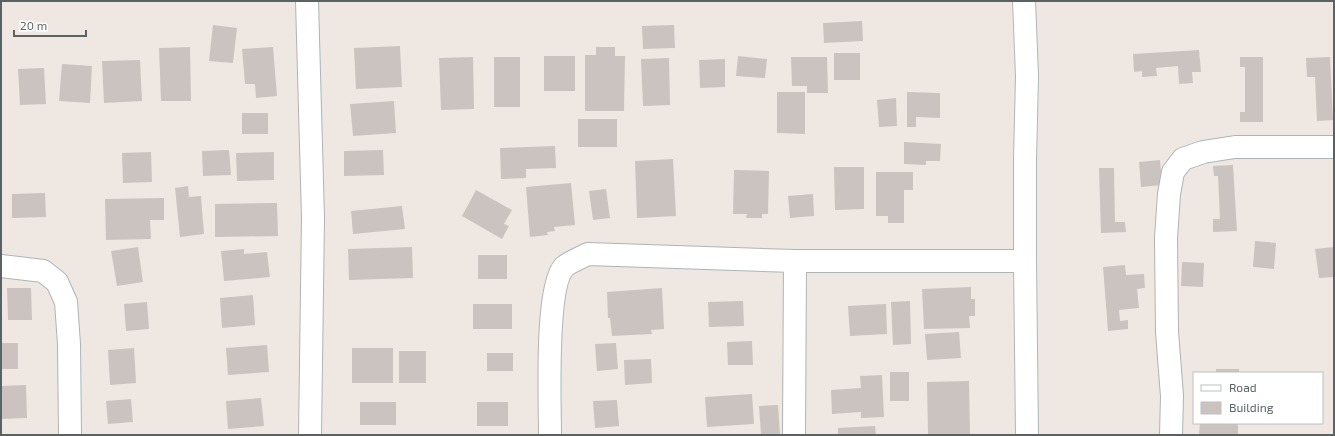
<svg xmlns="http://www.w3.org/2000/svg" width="1335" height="436" viewBox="0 0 1335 436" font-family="'Exo 2',sans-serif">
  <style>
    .building { fill: #cac3bf }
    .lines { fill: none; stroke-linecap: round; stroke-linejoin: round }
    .street-casing { stroke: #aeb4b6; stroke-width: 24 }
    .secondary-casing { stroke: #afb6b9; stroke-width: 24 }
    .street { stroke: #fff; stroke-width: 22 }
    .secondary { stroke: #fff; stroke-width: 22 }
  </style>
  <rect width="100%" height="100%" fill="#efe8e2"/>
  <g class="building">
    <path d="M862 21 863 41 824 43 823 23Z"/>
    <path d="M213 25 237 28 233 63 209 61Z"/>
    <path d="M674 25 675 48 643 49 642 26Z"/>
    <path d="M400 46 402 87 356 89 354 48Z"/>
    <path d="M190 47 191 101H161L159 48Z"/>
    <path d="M273 47 277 96 256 98 255 84H245L242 49Z"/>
    <path d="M596 47H615V56H625L624 111H585V55H596Z"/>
    <path d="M1199 50 1201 72H1192L1193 83 1179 84 1178 66 1156 68 1157 76 1142 77V71L1134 72 1133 54Z"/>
    <rect x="834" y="53" width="26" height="27"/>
    <rect x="544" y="56" width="31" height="35"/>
    <path d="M738 56 767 59 765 78 736 76Z"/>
    <path d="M473 57 474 109 441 110 439 58Z"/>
    <rect x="494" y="57" width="26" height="50"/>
    <path d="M791 57H827L828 93H807V86H792Z"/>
    <path d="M1240 57H1263V122H1240V112H1245V67H1240Z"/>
    <path d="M1330 57 1333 120 1317 121 1315 77H1307L1306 58Z"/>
    <path d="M669 58 670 105 643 106 641 59Z"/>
    <path d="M725 59V87L700 88 699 60Z"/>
    <path d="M140 60 142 101 104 103 102 61Z"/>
    <path d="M62 64 92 66 90 103 59 101Z"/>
    <path d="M44 68 46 104 20 105 18 69Z"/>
    <path d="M777 92H805V134L777 133Z"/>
    <path d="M907 92 940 93V118L916 117V127H907Z"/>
    <path d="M896 98 897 126 879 127 877 100Z"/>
    <path d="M394 101 396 133 353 136 350 104Z"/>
    <rect x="242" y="113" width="26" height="21"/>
    <rect x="578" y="119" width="39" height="28"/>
    <path d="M904 142 941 144 940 161H926V165L904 164Z"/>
    <path d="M555 146 556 168 526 169V178L501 179 500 148Z"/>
    <path d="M229 150 231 175 203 176 202 151Z"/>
    <path d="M383 150 384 175 344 176V151Z"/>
    <path d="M151 152 152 182 123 183 122 153Z"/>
    <path d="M274 152V180L237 181 236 153Z"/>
    <path d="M673 159 676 216 637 218 635 161Z"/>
    <path d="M1160 160 1162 185 1141 187 1139 162Z"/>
    <path d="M1233 165 1237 231 1213 232V219H1220L1218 176H1214L1213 166Z"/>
    <path d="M834 167H864V209L835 210Z"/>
    <path d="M1099 168H1114L1115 222H1125L1126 232 1101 233Z"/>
    <path d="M734 170 769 171 768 214H762V218H746L747 214H733Z"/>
    <path d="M876 172H913V190H904V223H888V216H876Z"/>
    <path d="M571 183 575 225 554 227 555 231 547 232 548 235 530 237 526 187Z"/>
    <path d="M188 186 189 197 201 196 204 234 180 237 175 188Z"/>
    <path d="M606 189 610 218 593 220 589 191Z"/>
    <path d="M476 190 512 210 504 224 509 226 502 239 462 216Z"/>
    <path d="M45 193 46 217 12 218V194Z"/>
    <path d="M813 194 814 216 790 218 788 196Z"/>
    <path d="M164 198V220H150L151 239 106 240 105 199Z"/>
    <path d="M277 203 278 236 215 237V204Z"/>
    <path d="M402 206 405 229 353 234 351 211Z"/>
    <path d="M1255 241 1276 243 1274 269 1253 267Z"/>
    <path d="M138 247 143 282 117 286 111 251Z"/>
    <path d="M412 247 413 278 349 280 348 249Z"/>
    <path d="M1334 247V277L1319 278 1315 249Z"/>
    <path d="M244 249V254L267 252 270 277 224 281 221 251Z"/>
    <rect x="478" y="255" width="29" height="24"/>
    <path d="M1182 262 1204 263 1203 287 1181 286Z"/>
    <path d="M1125 265 1126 275 1144 274 1145 288 1137 289 1139 308 1119 310 1120 321 1128 320V329L1108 331 1103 267Z"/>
    <path d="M971 287V299H975V316H969L970 328 924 329 922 289Z"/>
    <path d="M7 288H31L32 320H8Z"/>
    <path d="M662 288 664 329 651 330 652 334 612 336 610 318H608L607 292Z"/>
    <path d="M253 295 255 325 222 328 220 298Z"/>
    <path d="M743 301 744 326 709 327 708 302Z"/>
    <path d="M910 301 911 344 893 345 891 302Z"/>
    <path d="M147 302 149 329 126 331 124 304Z"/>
    <rect x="473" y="304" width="39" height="25"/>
    <path d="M886 304 887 334 850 336 848 306Z"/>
    <path d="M959 332 961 358 927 360 925 334Z"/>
    <path d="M752 341 753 365H728L727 342Z"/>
    <rect x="1" y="343" width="17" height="26"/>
    <path d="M616 343 618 369 597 371 595 344Z"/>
    <path d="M267 345 269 372 228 375 226 348Z"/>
    <path d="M134 348 136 383 110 385 108 350Z"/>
    <rect x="352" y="348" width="41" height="35"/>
    <rect x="399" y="351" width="27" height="32"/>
    <rect x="487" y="353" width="26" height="18"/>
    <path d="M651 359 652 383 625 385 624 360Z"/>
    <rect x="1216" y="369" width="23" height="4"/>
    <rect x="890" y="372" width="19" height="29"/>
    <path d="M882 375 884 417 861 418V412L832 414 831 390 861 388 860 376Z"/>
    <path d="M969 381 970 435H928L927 382Z"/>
    <path d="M26 385 27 418 1 419V386Z"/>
    <path d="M752 394 754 424 707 427 705 397Z"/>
    <path d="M261 398 264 426 228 429 226 401Z"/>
    <path d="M131 399 133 422 108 424 106 401Z"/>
    <path d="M617 400 619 426 595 428 593 401Z"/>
    <rect x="360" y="402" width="36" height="23"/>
    <rect x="477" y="402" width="31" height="24"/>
    <path d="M778 405 780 435H761L759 406Z"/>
    <path d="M1200 423H1238V435H1199Z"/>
    <path d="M875 426 876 435H838V428Z"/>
  </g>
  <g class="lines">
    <defs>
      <g id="street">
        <path d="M307 1 313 218 310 435"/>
        <path d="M1 266 43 271 57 282 66 302 69 344 70 435"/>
        <path d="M550 435C550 403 545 288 564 267 568 263 582 257 588 254L795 261H1025"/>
        <path d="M794 435 795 261"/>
        <path d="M1171 435 1172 396 1167 332 1166 238 1169 194 1173 172 1183 159 1203 152 1235 147H1334"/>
      </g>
      <path id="secondary" d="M1024 1 1027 76 1025 160V261L1027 435"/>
    </defs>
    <use href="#street" class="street-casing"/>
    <use href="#secondary" class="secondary-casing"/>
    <use href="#street" class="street"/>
    <use href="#secondary" class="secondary"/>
  </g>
  <rect width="1335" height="436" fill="none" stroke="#5a6264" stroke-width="4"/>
  <rect x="1193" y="372" width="130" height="52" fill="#ffffff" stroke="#bdc0c1"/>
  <rect x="1201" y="385" width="20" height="6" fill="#ffffff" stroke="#bdc0c1"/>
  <text x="1229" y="392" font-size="12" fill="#5a6264">Road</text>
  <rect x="1201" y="402" width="20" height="12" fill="#cac3bf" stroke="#bdc0c1"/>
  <text x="1229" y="412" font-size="12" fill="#5a6264">Building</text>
  <path d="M14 30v6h72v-6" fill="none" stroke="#5a6264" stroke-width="2"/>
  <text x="20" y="30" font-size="12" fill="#5a6264" stroke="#ffffff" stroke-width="3" paint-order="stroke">20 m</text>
</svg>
